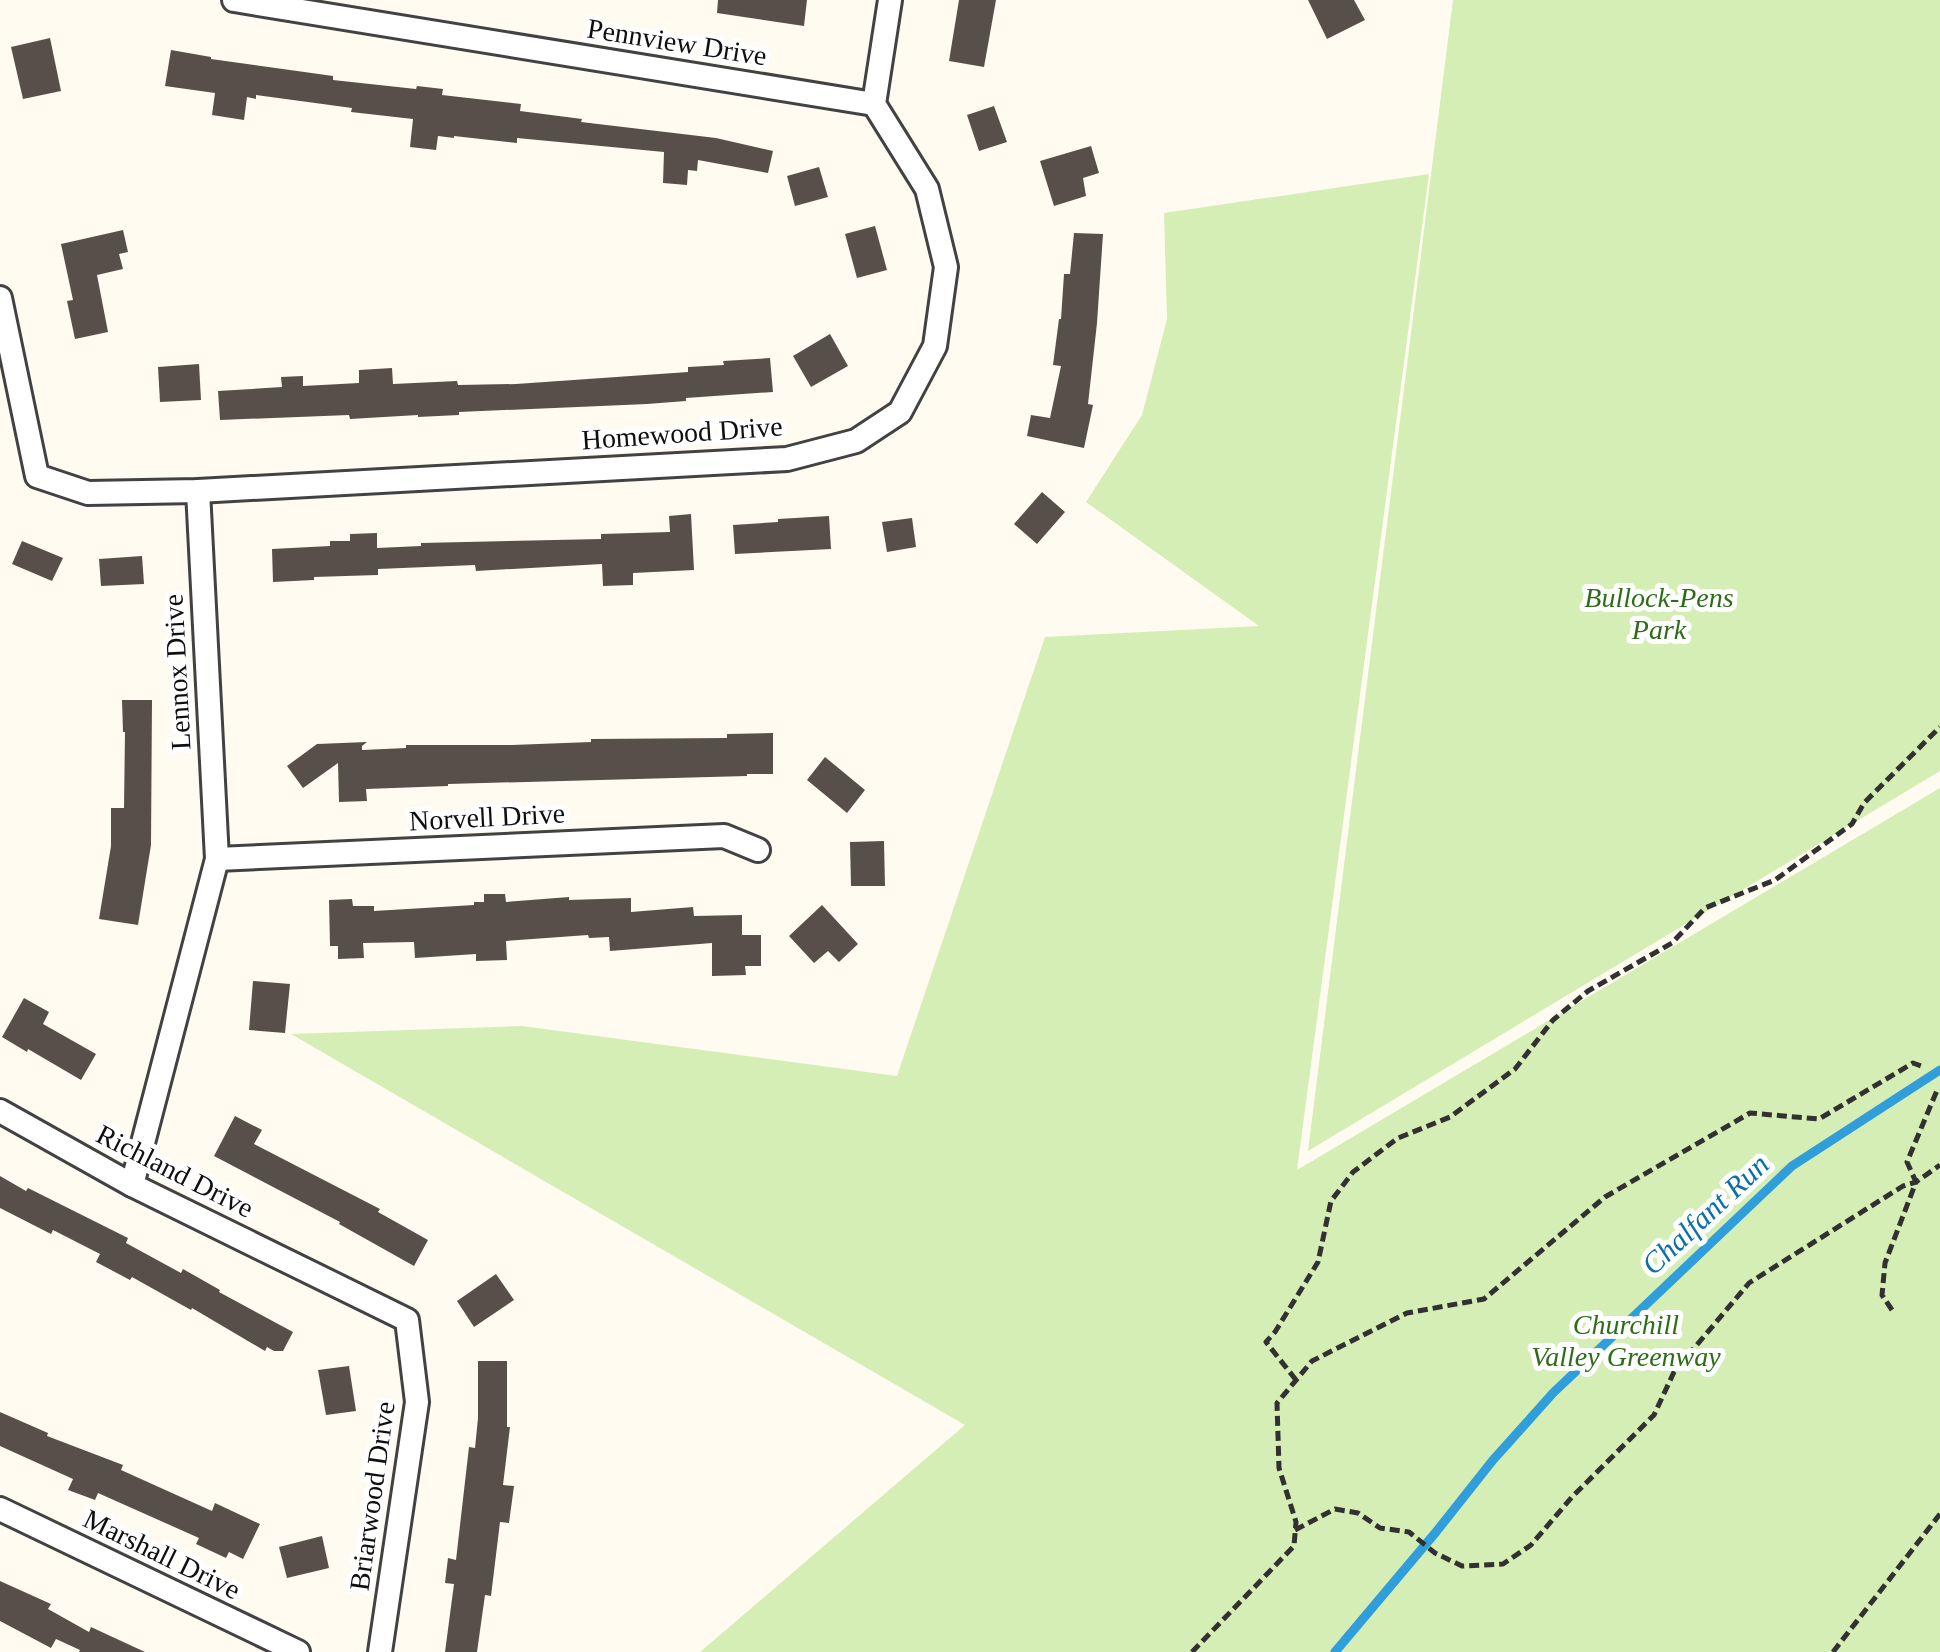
<svg xmlns="http://www.w3.org/2000/svg" width="1940" height="1652" viewBox="0 0 1940 1652" font-family="'Times New Roman',serif">
  <style>
    .green { fill: #d5eeb6 }
    .lines { fill: none; stroke-linecap: round; stroke-linejoin: round }
    .stream { stroke: #309eda; stroke-width: 9 }
    .building { fill: #594f4a }
    .minor-casing { stroke: #424242; stroke-width: 28 }
    .path { stroke: #313131; stroke-width: 5; stroke-dasharray: 10 5; stroke-linecap: butt }
    .minor { stroke: #fff; stroke-width: 22 }
    .labels { text-anchor: middle; dominant-baseline: central; stroke-width: 10; stroke-linejoin: round; paint-order: stroke }
    .street-label { font-size: 28px; fill: #0f0f0f; stroke: #fff }
    .park-label { font-size: 28px; font-style: italic; fill: #2e6d18; stroke: #fff }
    .water-label { font-size: 30px; font-style: italic; fill: #0b6ead; stroke: #fff }
  </style>
  <rect width="100%" height="100%" fill="#fffbf0"/>
  <g class="green">
    <path d="M1453 0H1940V771L1308 1151Z"/>
    <path d="M1429 174 1297 1170 1940 788V1652H700L965 1425 291 1034 522 1026 897 1076 1045 637 1259 626 1086 502 1142 415 1167 319 1164 213Z"/>
  </g>
  <g class="lines">
    <path class="stream" d="M1335 1652 1436 1532 1493 1460 1553 1393 1792 1166 1940 1070"/>
  </g>
  <g class="building">
    <path d="M718 0H807L804 26 717 13Z"/>
    <path d="M959 0H996L984 67 949 61Z"/>
    <path d="M1308 0H1354L1365 20 1327 39Z"/>
    <path d="M50 38 61 91 23 99 11 47Z"/>
    <path d="M171 50 211 57V59L333 76V80L416 89 417 86 443 89 442 95 521 104 520 111 582 119 581 122 716 138 773 151 768 173 698 160 697 171 688 170 687 185 663 183 664 152 517 138V143L454 136V138L438 136 436 150 410 147 413 119 351 112 352 108 256 95V99L247 97 244 120 212 115 215 93 165 86Z"/>
    <path d="M994 106 1007 142 979 151 967 115Z"/>
    <path d="M1091 146 1099 173 1083 178 1086 196 1054 206 1040 161Z"/>
    <path d="M819 167 828 197 795 206 787 176Z"/>
    <path d="M875 226 887 270 857 278 845 234Z"/>
    <path d="M123 230 128 252 119 254 123 269 97 275 108 332 75 339 67 301 73 300 61 244Z"/>
    <path d="M1074 233 1103 234 1097 323 1088 404 1093 405 1084 448 1027 436 1031 415 1050 418 1061 366 1053 365 1059 319H1061L1064 274H1070Z"/>
    <path d="M830 334 848 366 811 387 793 356Z"/>
    <path d="M770 358 773 392 686 398V401L647 404 459 412V415L418 417V415L350 419 349 415 220 420 218 391 282 387 281 377 303 376V386L359 383V370L392 368 393 384 457 381 458 385 516 384 688 372V367L724 365 723 361Z"/>
    <path d="M199 364 201 400 160 402 158 367Z"/>
    <path d="M1042 492 1065 512 1037 544 1014 524Z"/>
    <path d="M691 514 694 570 633 573V585L603 586 602 564 476 571 475 565 378 569V575L314 577V580L273 582 272 549 330 546V541H350V534L377 533V548L421 546V543L601 539V534L670 532 669 516Z"/>
    <path d="M829 516 831 549 735 554 733 525 778 522V519Z"/>
    <path d="M912 518 916 547 887 552 882 522Z"/>
    <path d="M22 541 63 558 52 581 12 564Z"/>
    <path d="M142 556 144 584 101 586 99 559Z"/>
    <path d="M122 700H152L151 845 138 925 99 919 111 846V808H124L125 732H123Z"/>
    <path d="M773 733V774H747V776L448 784V786L366 789 367 801 339 802 338 763 303 788 287 766 317 744 367 742 362 746V750L406 748V745H512L591 742V739L727 738V734Z"/>
    <path d="M825 757 865 790 847 813 807 780Z"/>
    <path d="M884 841 885 886H851L850 842Z"/>
    <path d="M484 894H505L506 902 569 897V900L631 898V912L693 907 694 916 742 915V935H761V966H745L746 975 712 976V943L610 951 609 937 589 938 588 935 506 941 507 960 476 961V954L415 958 414 942 363 943 364 958 338 959V946H330L329 900 352 899 353 906H374V911L474 905V902H484Z"/>
    <path d="M822 905 858 944 839 962 828 951 814 963 789 936Z"/>
    <path d="M253 981 290 984 285 1033 249 1030Z"/>
    <path d="M24 998 49 1012 43 1024 96 1054 81 1080 28 1049 27 1052 2 1037Z"/>
    <path d="M235 1116 262 1130 254 1144 380 1209 378 1212 428 1240 414 1266 339 1224 340 1222 214 1156Z"/>
    <path d="M0 1176 26 1191 28 1188 128 1238 126 1243 181 1273 183 1269 220 1290 219 1292 293 1332 283 1351H274L267 1347 265 1351 192 1308 191 1310 132 1277 130 1280 96 1262 100 1254 53 1230 51 1234 0 1208Z"/>
    <path d="M496 1274 514 1300 474 1327 457 1301Z"/>
    <path d="M478 1361H507V1427H510L503 1485 514 1486 509 1523 500 1522 491 1596 485 1595 477 1652H445L454 1584 445 1583 448 1558 456 1560 469 1447 475 1448 478 1418Z"/>
    <path d="M349 1366 356 1411 326 1415 318 1370Z"/>
    <path d="M0 1412 48 1433 47 1436 123 1465 121 1470 212 1511 215 1503 260 1524 243 1559 229 1552 226 1558 196 1544 199 1538 98 1493 95 1500 68 1490 73 1479 0 1446Z"/>
    <path d="M322 1536 329 1568 287 1578 279 1547Z"/>
    <path d="M0 1581 51 1604 48 1609 89 1632 91 1627 145 1652H79L80 1650 56 1639 51 1648 0 1621Z"/>
  </g>
  <g class="lines">
    <defs>
      <g id="minor">
        <path d="M234 0 874 104"/>
        <path d="M0 298 37 476 88 493 198 491 787 459 856 441 900 412 935 346 946 267 927 189 874 104 890 0"/>
        <path d="M217 859 724 836 758 850"/>
        <path d="M0 1111 132 1185 407 1320 417 1402 380 1652"/>
        <path d="M132 1185 217 859 198 491"/>
        <path d="M0 1509 298 1652"/>
      </g>
    </defs>
    <use href="#minor" class="minor-casing"/>
    <g class="path">
      <path d="M1892 1310 1882 1295 1885 1263 1916 1182 1907 1162 1938 1088"/>
      <path d="M1296 1380 1266 1342 1275 1332 1318 1262 1331 1201 1353 1172 1398 1138 1450 1117 1515 1069 1553 1020 1588 991 1672 943 1705 908 1775 880 1852 824 1864 803 1940 727"/>
      <path d="M1295 1530 1335 1509 1358 1513 1380 1528 1409 1532 1435 1553 1462 1566 1503 1564 1531 1545 1572 1497 1654 1415 1674 1372 1749 1283 1903 1186 1916 1182 1940 1165"/>
      <path d="M1192 1652 1294 1546 1296 1522 1279 1468 1277 1403 1312 1361 1407 1313 1484 1299 1605 1197 1750 1113 1819 1119 1913 1063 1924 1067"/>
      <path d="M1833 1652 1940 1514"/>
    </g>
    <use href="#minor" class="minor"/>
  </g>
  <g class="labels">
    <g class="street-label">
      <text transform="translate(677 42) rotate(9)">Pennview Drive</text>
      <text transform="translate(682 433) rotate(-4)">Homewood Drive</text>
      <text transform="translate(177 672) rotate(-93)">Lennox Drive</text>
      <text transform="translate(487 817) rotate(-3)">Norvell Drive</text>
      <text transform="translate(175 1171) rotate(27)">Richland Drive</text>
      <text transform="translate(372 1496) rotate(-82)">Briarwood Drive</text>
      <text transform="translate(162 1554) rotate(26)">Marshall Drive</text>
    </g>
    <g class="park-label">
      <text x="1659" y="597">Bullock-Pens<tspan x="1659" dy="32">Park</tspan></text>
      <text x="1626" y="1324">Churchill<tspan x="1626" dy="32">Valley Greenway</tspan></text>
    </g>
    <g class="water-label">
      <text transform="translate(1705 1214) rotate(-43)">Chalfant Run</text>
    </g>
  </g>
</svg>
